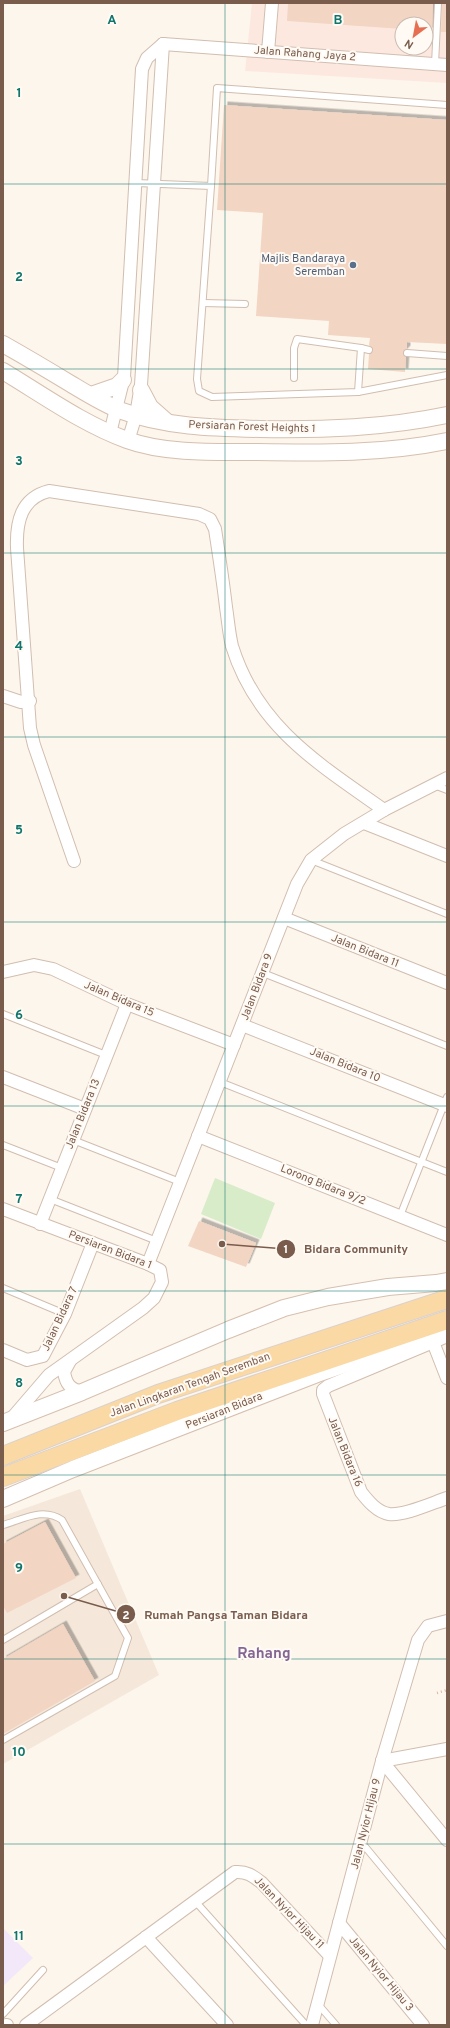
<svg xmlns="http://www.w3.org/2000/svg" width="450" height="2028" viewBox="0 0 450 2028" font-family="Overpass,sans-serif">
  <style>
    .residential { fill: #f5e8da }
    .commercial { fill: #fde8e0; fill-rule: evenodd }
    .education { fill: #f3e8fa }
    .green { fill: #d8ecc9 }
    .building { fill: #f3d5c3; filter: url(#shadow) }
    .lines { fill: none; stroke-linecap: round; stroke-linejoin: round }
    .lane-casing { stroke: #d1beb0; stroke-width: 8 }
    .street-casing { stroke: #d1beb0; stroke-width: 14 }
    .secondary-casing { stroke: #d6c0b0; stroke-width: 18 }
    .primary-casing { stroke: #dad1cd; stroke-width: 20 }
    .path { stroke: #d9b8a5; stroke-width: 2.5; stroke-dasharray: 1 3; stroke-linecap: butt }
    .lane { stroke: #fff; stroke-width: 6 }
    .street { stroke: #fff; stroke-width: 12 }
    .secondary { stroke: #fff; stroke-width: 16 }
    .primary { stroke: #fbd9a5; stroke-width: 18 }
    .grid { fill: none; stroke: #0f766e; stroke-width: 1; stroke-opacity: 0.55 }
    .service-dot { fill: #5c6f8a; stroke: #fffaf3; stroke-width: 1.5 }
    .labels { text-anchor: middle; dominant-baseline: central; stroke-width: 4; stroke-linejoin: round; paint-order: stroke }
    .street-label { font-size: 11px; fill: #7a5c4d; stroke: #fffaf3 }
    .service-label { font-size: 11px; fill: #4e5e75; stroke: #fffaf3; text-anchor: end }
    .district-label { font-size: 15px; font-weight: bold; fill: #846695; stroke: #fffaf3 }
    .grid-label { font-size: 13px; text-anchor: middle; font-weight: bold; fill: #0f766e; stroke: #fffaf3; stroke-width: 4; stroke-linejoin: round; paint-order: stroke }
    .leader { fill: none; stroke: #7a5c4d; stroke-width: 1.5 }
    .callout-dot { fill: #7a5c4d; stroke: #fffaf3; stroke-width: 1.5 }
    .mark-label { font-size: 12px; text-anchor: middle; font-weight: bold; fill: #fff }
    .callout-label { font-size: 12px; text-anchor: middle; font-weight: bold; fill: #7a5c4d; stroke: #fffaf3; stroke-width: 4; stroke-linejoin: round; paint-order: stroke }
  </style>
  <defs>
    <filter id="shadow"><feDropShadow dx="3.5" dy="-3.5" stdDeviation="0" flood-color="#0004"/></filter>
  </defs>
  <rect width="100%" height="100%" fill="#fdf6ec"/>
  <path class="residential" d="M80 1489 159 1675 3 1764V1516Z"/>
  <path class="commercial" d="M252 3H447V83L245 71ZM402 24H426V48H402Z"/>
  <path class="education" d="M3 1928 33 1958 3 1986Z"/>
  <path class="green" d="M215 1178 275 1203 261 1239 201 1214Z"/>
  <g class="building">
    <path d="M288 3H433L432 31H426V24H402V29L287 21Z"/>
    <path d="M442 3H447V32H441Z"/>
    <path d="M224 105 447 120V344L407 342V349L403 353 406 357 405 372 368 369 369 354 373 351 369 345 370 338 328 335 329 321 256 316 263 213 217 210Z"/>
    <path d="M199 1221 256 1243 246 1267 188 1246Z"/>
    <path d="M45 1522 76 1578 7 1613 3 1606V1544Z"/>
    <path d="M63 1624 95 1681 3 1734V1659Z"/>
  </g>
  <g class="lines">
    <defs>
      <g id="lane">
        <path d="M435 64 438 3"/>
        <path d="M136 183 211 186 197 379 199 391 212 397 358 392 447 375"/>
        <path d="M211 186 217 88 447 105"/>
        <path d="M203 303 245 304"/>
        <path d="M361 348 369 350"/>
        <path d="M407 353 447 356"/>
        <path d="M294 378V348L297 339 361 348 358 392"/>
        <path d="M434 785 447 790"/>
        <path d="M311 860 447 914"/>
        <path d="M263 973 447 1046"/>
        <path d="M3 1014 106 1055"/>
        <path d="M220 1082 447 1172"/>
        <path d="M73 1140 180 1182"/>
        <path d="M3 1145 62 1168"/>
        <path d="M50 1199 157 1241"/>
        <path d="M400 1216 447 1097"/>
        <path d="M3 1288 65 1314"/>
        <path d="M3 1525C24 1519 43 1507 62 1520L128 1638 115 1676 3 1740"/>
        <path d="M3 1640 98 1584"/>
        <path d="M362 1843 447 1946"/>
        <path d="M195 1901 306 2025"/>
        <path d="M317 2003 336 2025"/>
        <path d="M3 2014 43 1970"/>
      </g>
      <g id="street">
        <path d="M163 44 447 65"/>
        <path d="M268 52 272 3"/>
        <path d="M110 433 124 377 142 69 147 58 163 44"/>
        <path d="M128 441 136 415 141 385 163 44"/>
        <path d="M3 696 21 702 30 701"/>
        <path d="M364 823 447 856"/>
        <path d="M74 861 34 745 30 728 17 548C16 522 21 498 49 491L199 514 210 519 215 529C219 555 223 581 226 607 228 620 229 634 232 646 257 727 319 764 384 810"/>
        <path d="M284 918 447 983"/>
        <path d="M3 972 34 965 53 969 127 1004 234 1045"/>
        <path d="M242 1025 447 1106"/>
        <path d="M3 1077 85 1109"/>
        <path d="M198 1136 447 1235"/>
        <path d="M3 1209 148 1264 160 1270 162 1282 154 1298 143 1308 49 1375 12 1418"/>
        <path d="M40 1224 127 1004"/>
        <path d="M148 1264 297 884 311 860 344 834 384 810 447 778"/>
        <path d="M445 1337 328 1386 323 1390V1394L361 1492C368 1501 377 1512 389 1514 404 1516 432 1503 447 1498"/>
        <path d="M433 1342 447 1378"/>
        <path d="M3 1350 27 1360 43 1356 65 1314 93 1243"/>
        <path d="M70 1361 64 1372C66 1384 70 1389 82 1392"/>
        <path d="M382 1761 447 1840"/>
        <path d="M382 1761 447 1749"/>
        <path d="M339 1923 423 2025"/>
        <path d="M146 1937 227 2025"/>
        <path d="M6 2025H7"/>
        <path d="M26 2025 235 1872C247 1871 253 1876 262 1883L330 1956"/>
        <path d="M312 2025 382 1761 418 1640 428 1626 447 1621"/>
      </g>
      <g id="secondary">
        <path d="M3 344C26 357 48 370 71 384 86 393 102 403 119 410 165 427 212 428 260 429 323 430 385 428 447 415"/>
        <path d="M3 371C43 395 83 424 127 440 165 454 217 452 257 452 321 453 384 454 447 441"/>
        <path d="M141 390 150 407 167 422"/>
        <path d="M91 395 117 386 123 380"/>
        <path d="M3 1423 82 1392 228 1330 284 1308 328 1297 388 1287 436 1283 447 1281"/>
        <path d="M3 1499 73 1469 317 1374 447 1329"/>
      </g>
      <g id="primary">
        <path d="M3 1456 158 1394 447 1299"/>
        <path d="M3 1477 177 1411 447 1320"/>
      </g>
    </defs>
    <use href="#lane" class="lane-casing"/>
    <use href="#street" class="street-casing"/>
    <use href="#secondary" class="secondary-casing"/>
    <use href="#primary" class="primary-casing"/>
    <path class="path" d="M437 1693 447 1690"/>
    <use href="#lane" class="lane"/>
    <use href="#street" class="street"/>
    <use href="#secondary" class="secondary"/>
    <use href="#primary" class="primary"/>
  </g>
  <path class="grid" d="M225 3V2025M3 184H447M3 369H447M3 553H447M3 737H447M3 922H447M3 1106H447M3 1291H447M3 1475H447M3 1659H447M3 1844H447"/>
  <circle class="service-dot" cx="353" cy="265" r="4"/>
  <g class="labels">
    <g class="street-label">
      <text transform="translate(305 54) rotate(4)">Jalan Rahang Jaya 2</text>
      <text transform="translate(252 427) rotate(2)">Persiaran Forest Heights 1</text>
      <text transform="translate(365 951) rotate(22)">Jalan Bidara 11</text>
      <text transform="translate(257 987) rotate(-69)">Jalan Bidara 9</text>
      <text transform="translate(119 999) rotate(23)">Jalan Bidara 15</text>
      <text transform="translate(345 1065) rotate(22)">Jalan Bidara 10</text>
      <text transform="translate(83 1114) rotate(-68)">Jalan Bidara 13</text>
      <text transform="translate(323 1185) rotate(22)">Lorong Bidara 9/2</text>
      <text transform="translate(110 1250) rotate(21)">Persiaran Bidara 1</text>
      <text transform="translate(60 1319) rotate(-65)">Jalan Bidara 7</text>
      <text transform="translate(190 1385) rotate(-20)">Jalan Lingkaran Tengah Seremban</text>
      <text transform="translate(224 1411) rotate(-22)">Persiaran Bidara</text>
      <text transform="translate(345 1452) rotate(68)">Jalan Bidara 16</text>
      <text transform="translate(366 1824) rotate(-76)">Jalan Nyior Hijau 9</text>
      <text transform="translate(289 1913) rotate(46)">Jalan Nyior Hijau 11</text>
      <text transform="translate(381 1974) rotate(50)">Jalan Nyior Hijau 3</text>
    </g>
    <g class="service-label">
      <text x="345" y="259">Majlis Bandaraya<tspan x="345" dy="13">Seremban</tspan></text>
    </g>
    <g class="district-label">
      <text x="264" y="1654">Rahang</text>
    </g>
  </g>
  <g class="grid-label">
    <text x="112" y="24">A</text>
    <text x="338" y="24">B</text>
    <text x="19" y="97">1</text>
    <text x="19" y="281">2</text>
    <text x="19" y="465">3</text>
    <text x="19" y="650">4</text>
    <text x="19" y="834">5</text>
    <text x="19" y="1019">6</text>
    <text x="19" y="1203">7</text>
    <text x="19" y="1387">8</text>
    <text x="19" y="1572">9</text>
    <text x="19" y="1756">10</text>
    <text x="19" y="1940">11</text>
  </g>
  <path class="leader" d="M222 1244L286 1249M64 1596L126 1614"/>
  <g class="callout-dot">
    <circle cx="222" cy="1244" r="4"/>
    <circle cx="64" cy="1596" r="4"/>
    <circle cx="286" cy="1249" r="10"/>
    <circle cx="126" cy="1614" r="10"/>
  </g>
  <g class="mark-label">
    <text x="286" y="1253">1</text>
    <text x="126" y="1619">2</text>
  </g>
  <g class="callout-label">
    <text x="356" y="1253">Bidara Community</text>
    <text x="226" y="1619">Rumah Pangsa Taman Bidara</text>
  </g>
  <rect width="450" height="2028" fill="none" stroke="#7a5c4d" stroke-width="8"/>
  <g transform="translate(414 36) rotate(212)"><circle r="19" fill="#fffaf3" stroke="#cabbb1"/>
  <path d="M0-3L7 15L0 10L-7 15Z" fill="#e76f51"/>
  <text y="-6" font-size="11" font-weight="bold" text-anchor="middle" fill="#7a5c4d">N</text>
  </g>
</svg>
